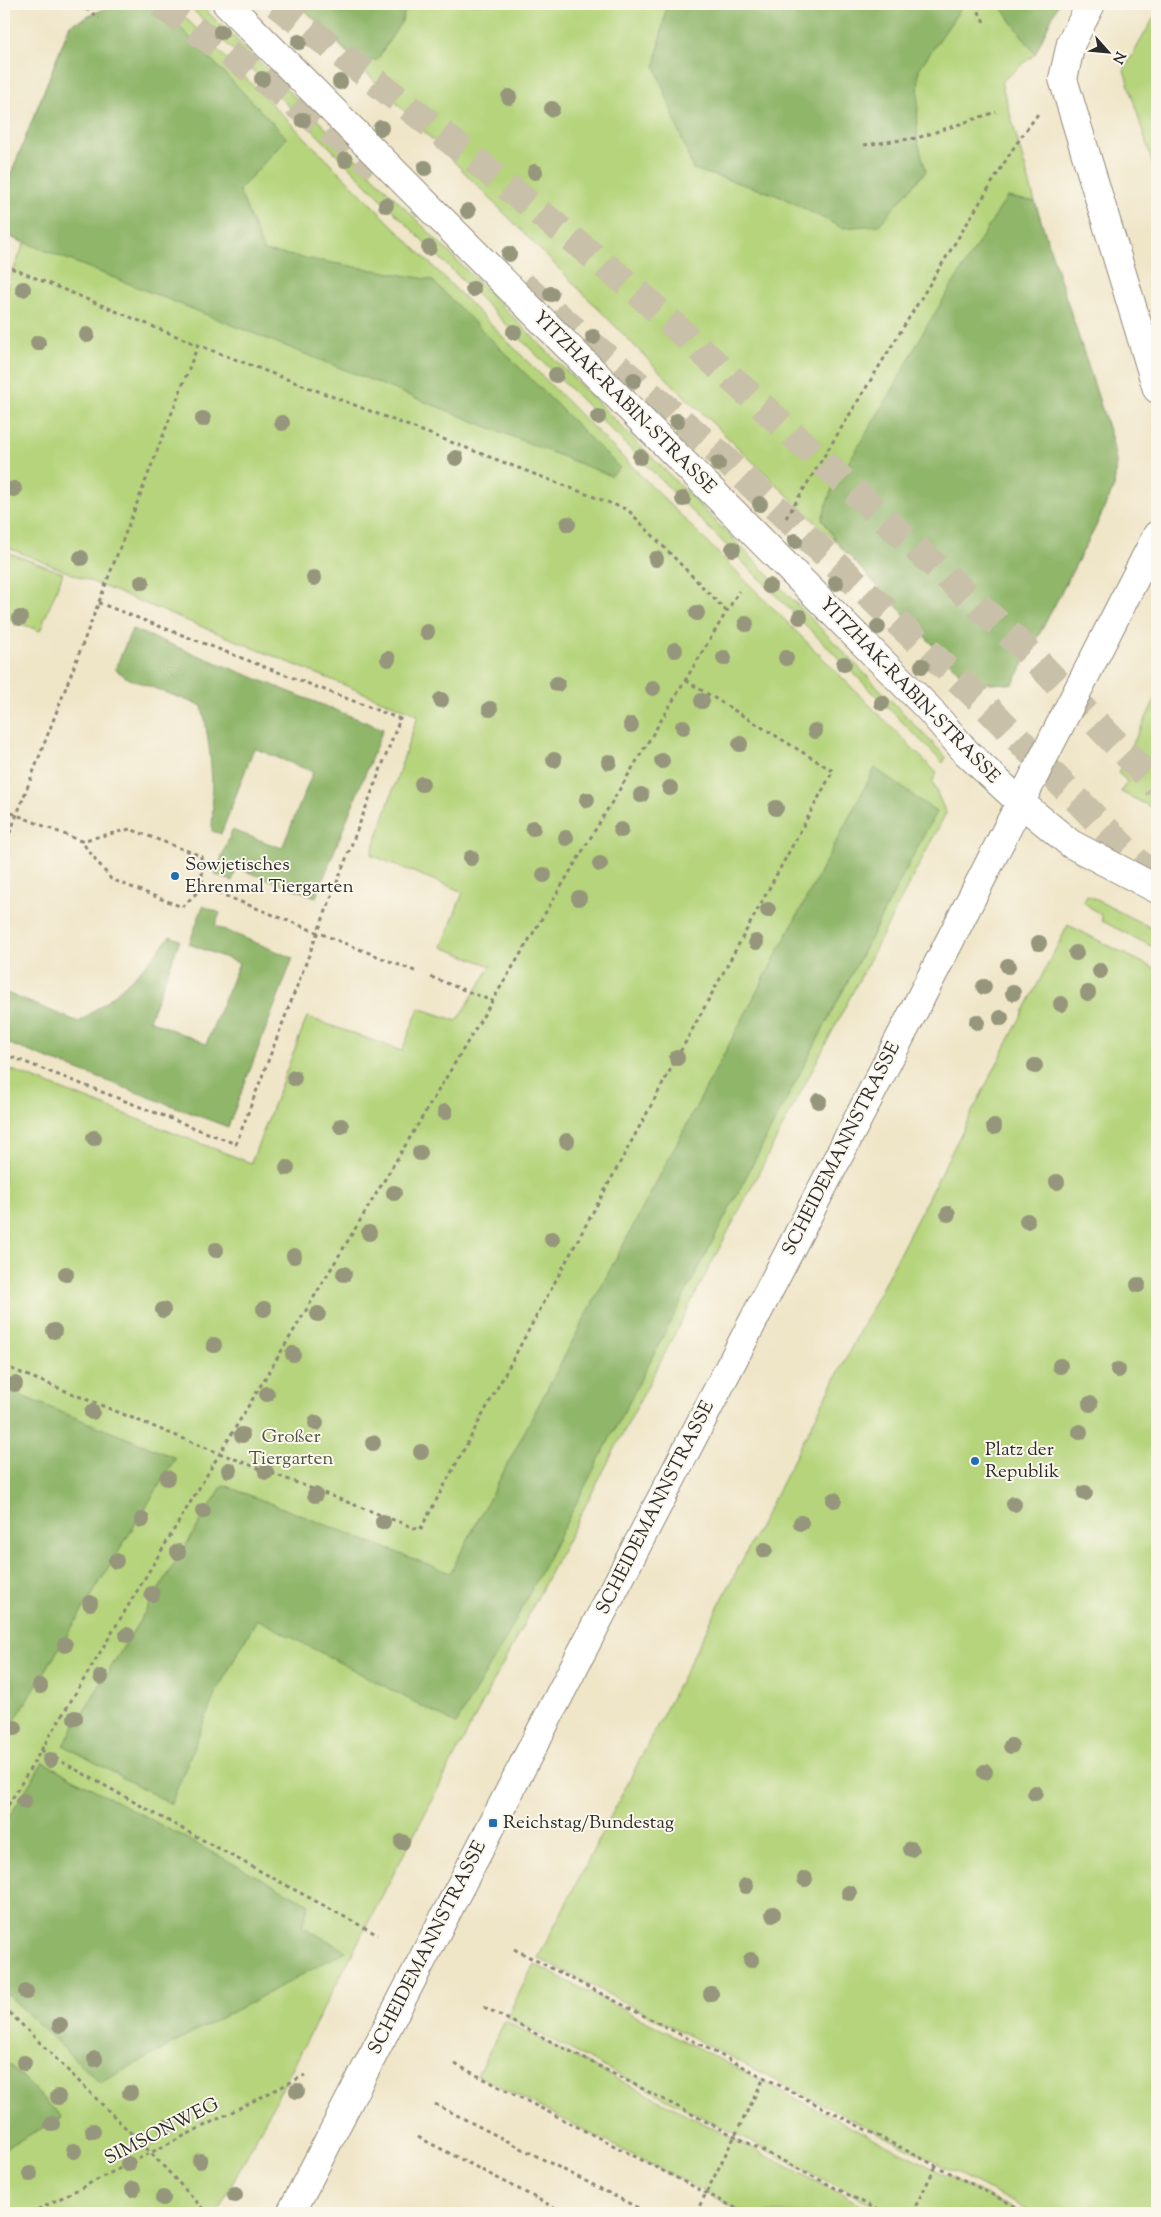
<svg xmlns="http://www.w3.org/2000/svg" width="1161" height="2217" viewBox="0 0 1161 2217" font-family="'Sorts Mill Goudy',serif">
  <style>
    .green { fill: #b5d47b; stroke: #708053 }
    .forest { fill: #90b66b; stroke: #5e704b }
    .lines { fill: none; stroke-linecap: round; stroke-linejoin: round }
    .highway-tunnel { stroke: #c8c0a8; stroke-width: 28; stroke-dasharray: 28 14; stroke-linecap: butt }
    .minor-casing { stroke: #8d8879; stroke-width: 30 }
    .path { stroke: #8d8879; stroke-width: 3; stroke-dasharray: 4 4; stroke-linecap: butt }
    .minor { stroke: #fff; stroke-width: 28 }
    .tree { fill: #96967c }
    .poi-dot { fill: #1f6fb2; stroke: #fbf7ec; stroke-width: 2 }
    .labels { text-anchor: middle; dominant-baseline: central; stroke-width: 4; stroke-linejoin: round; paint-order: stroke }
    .street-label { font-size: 19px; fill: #2b2b2b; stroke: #fbf7ec }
    .poi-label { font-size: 19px; fill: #2b2b2b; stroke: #fbf7ec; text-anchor: start }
    .park-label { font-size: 19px; fill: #4e553f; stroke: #fbf7ec }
  </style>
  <rect width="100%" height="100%" fill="#fbf7ec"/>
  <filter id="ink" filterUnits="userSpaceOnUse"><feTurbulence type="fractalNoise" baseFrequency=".02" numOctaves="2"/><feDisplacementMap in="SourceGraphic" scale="10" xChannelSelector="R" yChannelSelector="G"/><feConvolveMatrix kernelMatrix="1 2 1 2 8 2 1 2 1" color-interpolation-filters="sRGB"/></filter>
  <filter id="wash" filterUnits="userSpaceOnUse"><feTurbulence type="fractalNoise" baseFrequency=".0096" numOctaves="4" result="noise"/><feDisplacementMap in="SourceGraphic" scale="20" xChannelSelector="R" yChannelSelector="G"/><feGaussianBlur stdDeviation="1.12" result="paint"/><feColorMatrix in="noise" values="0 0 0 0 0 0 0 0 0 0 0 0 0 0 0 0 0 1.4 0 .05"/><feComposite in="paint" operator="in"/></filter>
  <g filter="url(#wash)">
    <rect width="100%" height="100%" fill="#efe5c7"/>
    <g class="green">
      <path d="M115 4H172L937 773 932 782 946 813 217 2213H4V1067L251 1163 307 1017 402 1051 419 1008 457 1021 491 966 442 947 463 892 371 855 418 715 4 546V296L24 243 4 234V192L70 25Z"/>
      <path d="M187 4H199L263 65 752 558 946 757 943 763Z"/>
      <path d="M299 4H1058L1035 54 1001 82 1035 202 1112 440 1116 462 1114 487 1095 528 1013 684 968 682 838 544 674 386Z"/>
      <path d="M1157 12V178L1124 70Z"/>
      <path d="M4 551 63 573 40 631 4 617V574L6 567 4 566Z"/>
      <path d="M1157 696V810L1121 792 1127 781 1118 773Z"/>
      <path d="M1087 895 1157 931V949L1102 921V916L1083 902Z"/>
      <path d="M1068 925 1157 970V2213H1034L538 1958Z"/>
      <path d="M534 1964 1020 2213H889L507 2017Z"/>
      <path d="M505 2021 878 2213H745L477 2075Z"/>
    </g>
    <g class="forest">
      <path d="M115 4H158L287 138 239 190 264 251 432 280 620 468 611 476 4 234V192L70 25Z"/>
      <path d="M299 4H407L402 21 377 60 359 63Z"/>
      <path d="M667 4H964L919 69 917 138 926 171 879 225 842 228 780 196 693 169 655 66Z"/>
      <path d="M999 4H1058L1035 54Z"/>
      <path d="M1007 197 1035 202 1112 440 1116 462 1114 487 1095 528 1013 684 968 682 838 544 822 519 831 491 892 391 925 329Z"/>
      <path d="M132 629 383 729 316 897 237 868 232 881 215 875 232 830 282 848 313 772 254 748 221 834 212 831C214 787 211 748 202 706L127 678 115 669Z"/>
      <path d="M875 768 936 812 503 1644 456 1724 257 1619 215 1694 171 1804 63 1745 223 1485 450 1573Z"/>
      <path d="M203 906 220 913 215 926 293 958 228 1127 4 1042V992L79 1022C114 997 144 971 170 936L180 940 149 1020 206 1044 239 963 189 944Z"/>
      <path d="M4 1389 176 1458 4 1738Z"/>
      <path d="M43 1762 309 1904 302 1926 346 1951 100 2083 4 1991V1825Z"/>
      <path d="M4 2059 62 2117 4 2149Z"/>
    </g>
  </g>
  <g filter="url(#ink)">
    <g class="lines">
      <g class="highway-tunnel">
        <path d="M160 4 249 68 376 167"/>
        <path d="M276 4 439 131 641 295 1019 643 1157 786"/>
        <path d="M522 285 717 452 981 701 1157 882"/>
      </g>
      <defs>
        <g id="minor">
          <path d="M227 4 929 709 966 752 1021 803 1071 844 1157 889"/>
          <path d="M1091 4 1071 43 1063 79 1157 389"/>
          <path d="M291 2213 918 1003 1157 535"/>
        </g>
      </defs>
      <use href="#minor" class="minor-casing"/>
      <g class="path">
        <path d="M79 4 99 18"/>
        <path d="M975 4 984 22"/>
        <path d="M864 145 917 138 996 112"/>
        <path d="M4 265 198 345 628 510 726 611"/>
        <path d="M786 518 1014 147 1038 114"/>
        <path d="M4 810 81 841 111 879 182 907 203 887 201 856 130 829 81 841"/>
        <path d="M4 848 198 345"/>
        <path d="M203 887 417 972"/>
        <path d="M431 977 492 1001"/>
        <path d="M4 1054 236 1144 400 719 99 603"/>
        <path d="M4 1366 219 1453 420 1530 833 771 685 680"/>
        <path d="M41 1750 179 1827 378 1935"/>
        <path d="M4 1812 739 591"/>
        <path d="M514 1949 1028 2213"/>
        <path d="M4 2007 151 2153 207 2213"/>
        <path d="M484 2007 884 2213"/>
        <path d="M455 2064 745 2213"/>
        <path d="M435 2104 648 2213"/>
        <path d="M418 2137 565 2213"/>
        <path d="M31 2213 305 2075"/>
        <path d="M696 2213 764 2078"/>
        <path d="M912 2213 936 2166"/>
      </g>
      <use href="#minor" class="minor"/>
    </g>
    <g class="tree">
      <circle cx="221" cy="32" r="8"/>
      <circle cx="299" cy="42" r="8"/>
      <circle cx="262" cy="79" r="8"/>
      <circle cx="340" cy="82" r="8"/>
      <circle cx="509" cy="97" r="8"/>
      <circle cx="552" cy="109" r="8"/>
      <circle cx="303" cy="120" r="8"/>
      <circle cx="381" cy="128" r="8"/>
      <circle cx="345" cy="160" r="8"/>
      <circle cx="425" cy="168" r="8"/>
      <circle cx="535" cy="172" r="8"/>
      <circle cx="386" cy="205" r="8"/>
      <circle cx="468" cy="211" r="8"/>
      <circle cx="429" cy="248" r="8"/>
      <circle cx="509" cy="254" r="8"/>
      <circle cx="23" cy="289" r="8"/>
      <circle cx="473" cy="289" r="8"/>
      <circle cx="551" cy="294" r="8"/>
      <circle cx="514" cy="332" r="8"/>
      <circle cx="87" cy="335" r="8"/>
      <circle cx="593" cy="337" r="8"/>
      <circle cx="38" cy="343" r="8"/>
      <circle cx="556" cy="375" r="8"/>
      <circle cx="634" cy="380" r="8"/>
      <circle cx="598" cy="417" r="8"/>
      <circle cx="203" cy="419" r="8"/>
      <circle cx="677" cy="421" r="8"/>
      <circle cx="282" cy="423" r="8"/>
      <circle cx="640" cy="457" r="8"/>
      <circle cx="456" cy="458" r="8"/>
      <circle cx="718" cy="464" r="8"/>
      <circle cx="14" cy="489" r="8"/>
      <circle cx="683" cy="499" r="8"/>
      <circle cx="760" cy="504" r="8"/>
      <circle cx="568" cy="524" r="8"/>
      <circle cx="795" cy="541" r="8"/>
      <circle cx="733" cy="549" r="8"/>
      <circle cx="81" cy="558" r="8"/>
      <circle cx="656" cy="559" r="8"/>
      <circle cx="314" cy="578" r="8"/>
      <circle cx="142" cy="582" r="8"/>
      <circle cx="836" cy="583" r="8"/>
      <circle cx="769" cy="586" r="8"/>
      <circle cx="697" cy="613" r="8"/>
      <circle cx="800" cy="617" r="8"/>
      <circle cx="20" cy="618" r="8"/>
      <circle cx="746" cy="624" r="8"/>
      <circle cx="878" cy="627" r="8"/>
      <circle cx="427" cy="632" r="8"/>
      <circle cx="675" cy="650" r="8"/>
      <circle cx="724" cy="658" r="8"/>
      <circle cx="786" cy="658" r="8"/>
      <circle cx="388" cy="659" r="8"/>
      <circle cx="844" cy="664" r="8"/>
      <circle cx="922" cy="666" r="8"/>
      <circle cx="557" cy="684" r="8"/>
      <circle cx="653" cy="688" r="8"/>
      <circle cx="441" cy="700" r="8"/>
      <circle cx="702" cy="701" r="8"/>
      <circle cx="882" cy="703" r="8"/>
      <circle cx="490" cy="709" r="8"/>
      <circle cx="631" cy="725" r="8"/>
      <circle cx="683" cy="727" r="8"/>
      <circle cx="815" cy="731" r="8"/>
      <circle cx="740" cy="744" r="8"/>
      <circle cx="554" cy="760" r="8"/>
      <circle cx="662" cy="761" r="8"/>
      <circle cx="609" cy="762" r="8"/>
      <circle cx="422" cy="784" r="8"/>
      <circle cx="670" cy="788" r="8"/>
      <circle cx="641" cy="795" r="8"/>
      <circle cx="587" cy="800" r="8"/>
      <circle cx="776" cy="808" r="8"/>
      <circle cx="533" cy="828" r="8"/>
      <circle cx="621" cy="830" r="8"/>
      <circle cx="566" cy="838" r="8"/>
      <circle cx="471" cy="858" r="8"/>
      <circle cx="600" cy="864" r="8"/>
      <circle cx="544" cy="875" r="8"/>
      <circle cx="579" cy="898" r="8"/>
      <circle cx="768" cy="910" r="8"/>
      <circle cx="756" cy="942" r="8"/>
      <circle cx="1039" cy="943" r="8"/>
      <circle cx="1076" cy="953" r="8"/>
      <circle cx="1008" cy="966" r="8"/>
      <circle cx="1100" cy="971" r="8"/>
      <circle cx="984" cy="987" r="8"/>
      <circle cx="1013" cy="993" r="8"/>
      <circle cx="1088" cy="993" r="8"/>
      <circle cx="1061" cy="1004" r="8"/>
      <circle cx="1001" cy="1018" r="8"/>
      <circle cx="977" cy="1022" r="8"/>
      <circle cx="677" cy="1058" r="8"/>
      <circle cx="1035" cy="1066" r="8"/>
      <circle cx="294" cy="1078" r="8"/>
      <circle cx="819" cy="1101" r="8"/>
      <circle cx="445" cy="1112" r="8"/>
      <circle cx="341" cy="1126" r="8"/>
      <circle cx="994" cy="1127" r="8"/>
      <circle cx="94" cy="1138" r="8"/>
      <circle cx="567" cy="1141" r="8"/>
      <circle cx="420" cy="1153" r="8"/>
      <circle cx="287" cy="1168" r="8"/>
      <circle cx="1057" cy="1182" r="8"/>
      <circle cx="394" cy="1193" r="8"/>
      <circle cx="948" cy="1214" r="8"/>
      <circle cx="1027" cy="1221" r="8"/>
      <circle cx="369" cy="1233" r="8"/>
      <circle cx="552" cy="1239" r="8"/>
      <circle cx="216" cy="1250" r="8"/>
      <circle cx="294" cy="1256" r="8"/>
      <circle cx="66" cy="1274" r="8"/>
      <circle cx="344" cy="1274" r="8"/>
      <circle cx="1138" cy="1285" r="8"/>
      <circle cx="264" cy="1309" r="8"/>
      <circle cx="163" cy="1310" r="8"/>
      <circle cx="318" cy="1314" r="8"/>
      <circle cx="54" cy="1331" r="8"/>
      <circle cx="214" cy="1345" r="8"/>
      <circle cx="293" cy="1354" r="8"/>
      <circle cx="1060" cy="1366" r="8"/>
      <circle cx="1118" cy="1370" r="8"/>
      <circle cx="15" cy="1384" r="8"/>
      <circle cx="267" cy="1394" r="8"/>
      <circle cx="1090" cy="1404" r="8"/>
      <circle cx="92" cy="1412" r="8"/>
      <circle cx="316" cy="1423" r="8"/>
      <circle cx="1080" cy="1432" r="8"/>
      <circle cx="242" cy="1435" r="8"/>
      <circle cx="373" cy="1443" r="8"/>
      <circle cx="421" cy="1452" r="8"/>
      <circle cx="229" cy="1470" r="8"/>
      <circle cx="266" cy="1472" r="8"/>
      <circle cx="167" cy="1478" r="8"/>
      <circle cx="1085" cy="1493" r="8"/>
      <circle cx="315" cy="1495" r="8"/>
      <circle cx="834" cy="1500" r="8"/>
      <circle cx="1014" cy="1504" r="8"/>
      <circle cx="203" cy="1511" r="8"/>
      <circle cx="142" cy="1520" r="8"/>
      <circle cx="383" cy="1522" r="8"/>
      <circle cx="801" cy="1523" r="8"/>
      <circle cx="765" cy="1550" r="8"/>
      <circle cx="178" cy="1552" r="8"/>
      <circle cx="116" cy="1561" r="8"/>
      <circle cx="152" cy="1594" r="8"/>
      <circle cx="90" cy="1603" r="8"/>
      <circle cx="127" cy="1635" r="8"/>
      <circle cx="65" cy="1645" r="8"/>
      <circle cx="101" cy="1677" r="8"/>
      <circle cx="40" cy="1686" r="8"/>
      <circle cx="75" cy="1718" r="8"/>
      <circle cx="15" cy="1728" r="8"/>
      <circle cx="1011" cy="1746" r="8"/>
      <circle cx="50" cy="1760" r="8"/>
      <circle cx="985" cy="1772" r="8"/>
      <circle cx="1035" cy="1793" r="8"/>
      <circle cx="24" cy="1801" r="8"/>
      <circle cx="402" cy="1842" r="8"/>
      <circle cx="911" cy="1849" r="8"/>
      <circle cx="805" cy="1879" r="8"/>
      <circle cx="746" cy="1886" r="8"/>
      <circle cx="849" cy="1893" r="8"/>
      <circle cx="773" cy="1914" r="8"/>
      <circle cx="751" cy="1960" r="8"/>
      <circle cx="26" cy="1992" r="8"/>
      <circle cx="711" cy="1994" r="8"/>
      <circle cx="60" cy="2025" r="8"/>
      <circle cx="95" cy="2059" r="8"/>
      <circle cx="24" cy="2063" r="8"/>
      <circle cx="297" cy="2091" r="8"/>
      <circle cx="130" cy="2093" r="8"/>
      <circle cx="58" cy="2097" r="8"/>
      <circle cx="52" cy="2124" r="8"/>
      <circle cx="165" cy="2127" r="8"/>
      <circle cx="93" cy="2131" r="8"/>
      <circle cx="74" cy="2151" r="8"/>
      <circle cx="200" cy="2161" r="8"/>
      <circle cx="128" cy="2164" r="8"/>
      <circle cx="30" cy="2174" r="8"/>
      <circle cx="133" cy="2189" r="8"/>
      <circle cx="235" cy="2195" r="8"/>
      <circle cx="163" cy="2198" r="8"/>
    </g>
  </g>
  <g class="poi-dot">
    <circle cx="175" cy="876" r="5"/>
    <circle cx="975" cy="1461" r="5"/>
    <rect x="488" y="1818" width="10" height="10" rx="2.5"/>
  </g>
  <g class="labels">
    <g class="street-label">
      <text transform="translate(624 403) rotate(45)">YITZHAK-RABIN-STRASSE</text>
      <text transform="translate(909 691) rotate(46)">YITZHAK-RABIN-STRASSE</text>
      <text transform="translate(842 1149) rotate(-63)">SCHEIDEMANNSTRASSE</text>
      <text transform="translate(656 1508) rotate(-63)">SCHEIDEMANNSTRASSE</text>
      <text transform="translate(428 1948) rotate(-63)">SCHEIDEMANNSTRASSE</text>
      <text transform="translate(162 2132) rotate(-27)">SIMSONWEG</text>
    </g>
    <g class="poi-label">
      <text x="185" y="865">Sowjetisches<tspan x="185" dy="22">Ehrenmal Tiergarten</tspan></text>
      <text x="985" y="1450">Platz der<tspan x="985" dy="22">Republik</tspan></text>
      <text x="503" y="1823">Reichstag/Bundestag</text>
    </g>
    <g class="park-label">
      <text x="291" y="1437">Großer<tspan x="291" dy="22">Tiergarten</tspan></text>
    </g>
  </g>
  <rect width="1161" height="2217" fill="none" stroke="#fbf7ec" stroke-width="20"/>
  <g transform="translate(1108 52) rotate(117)" stroke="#fbf7ec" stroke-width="4" paint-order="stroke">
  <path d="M0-4L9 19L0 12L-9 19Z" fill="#2b2b2b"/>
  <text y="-8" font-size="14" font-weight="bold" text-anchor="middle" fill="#2b2b2b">N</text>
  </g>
</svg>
